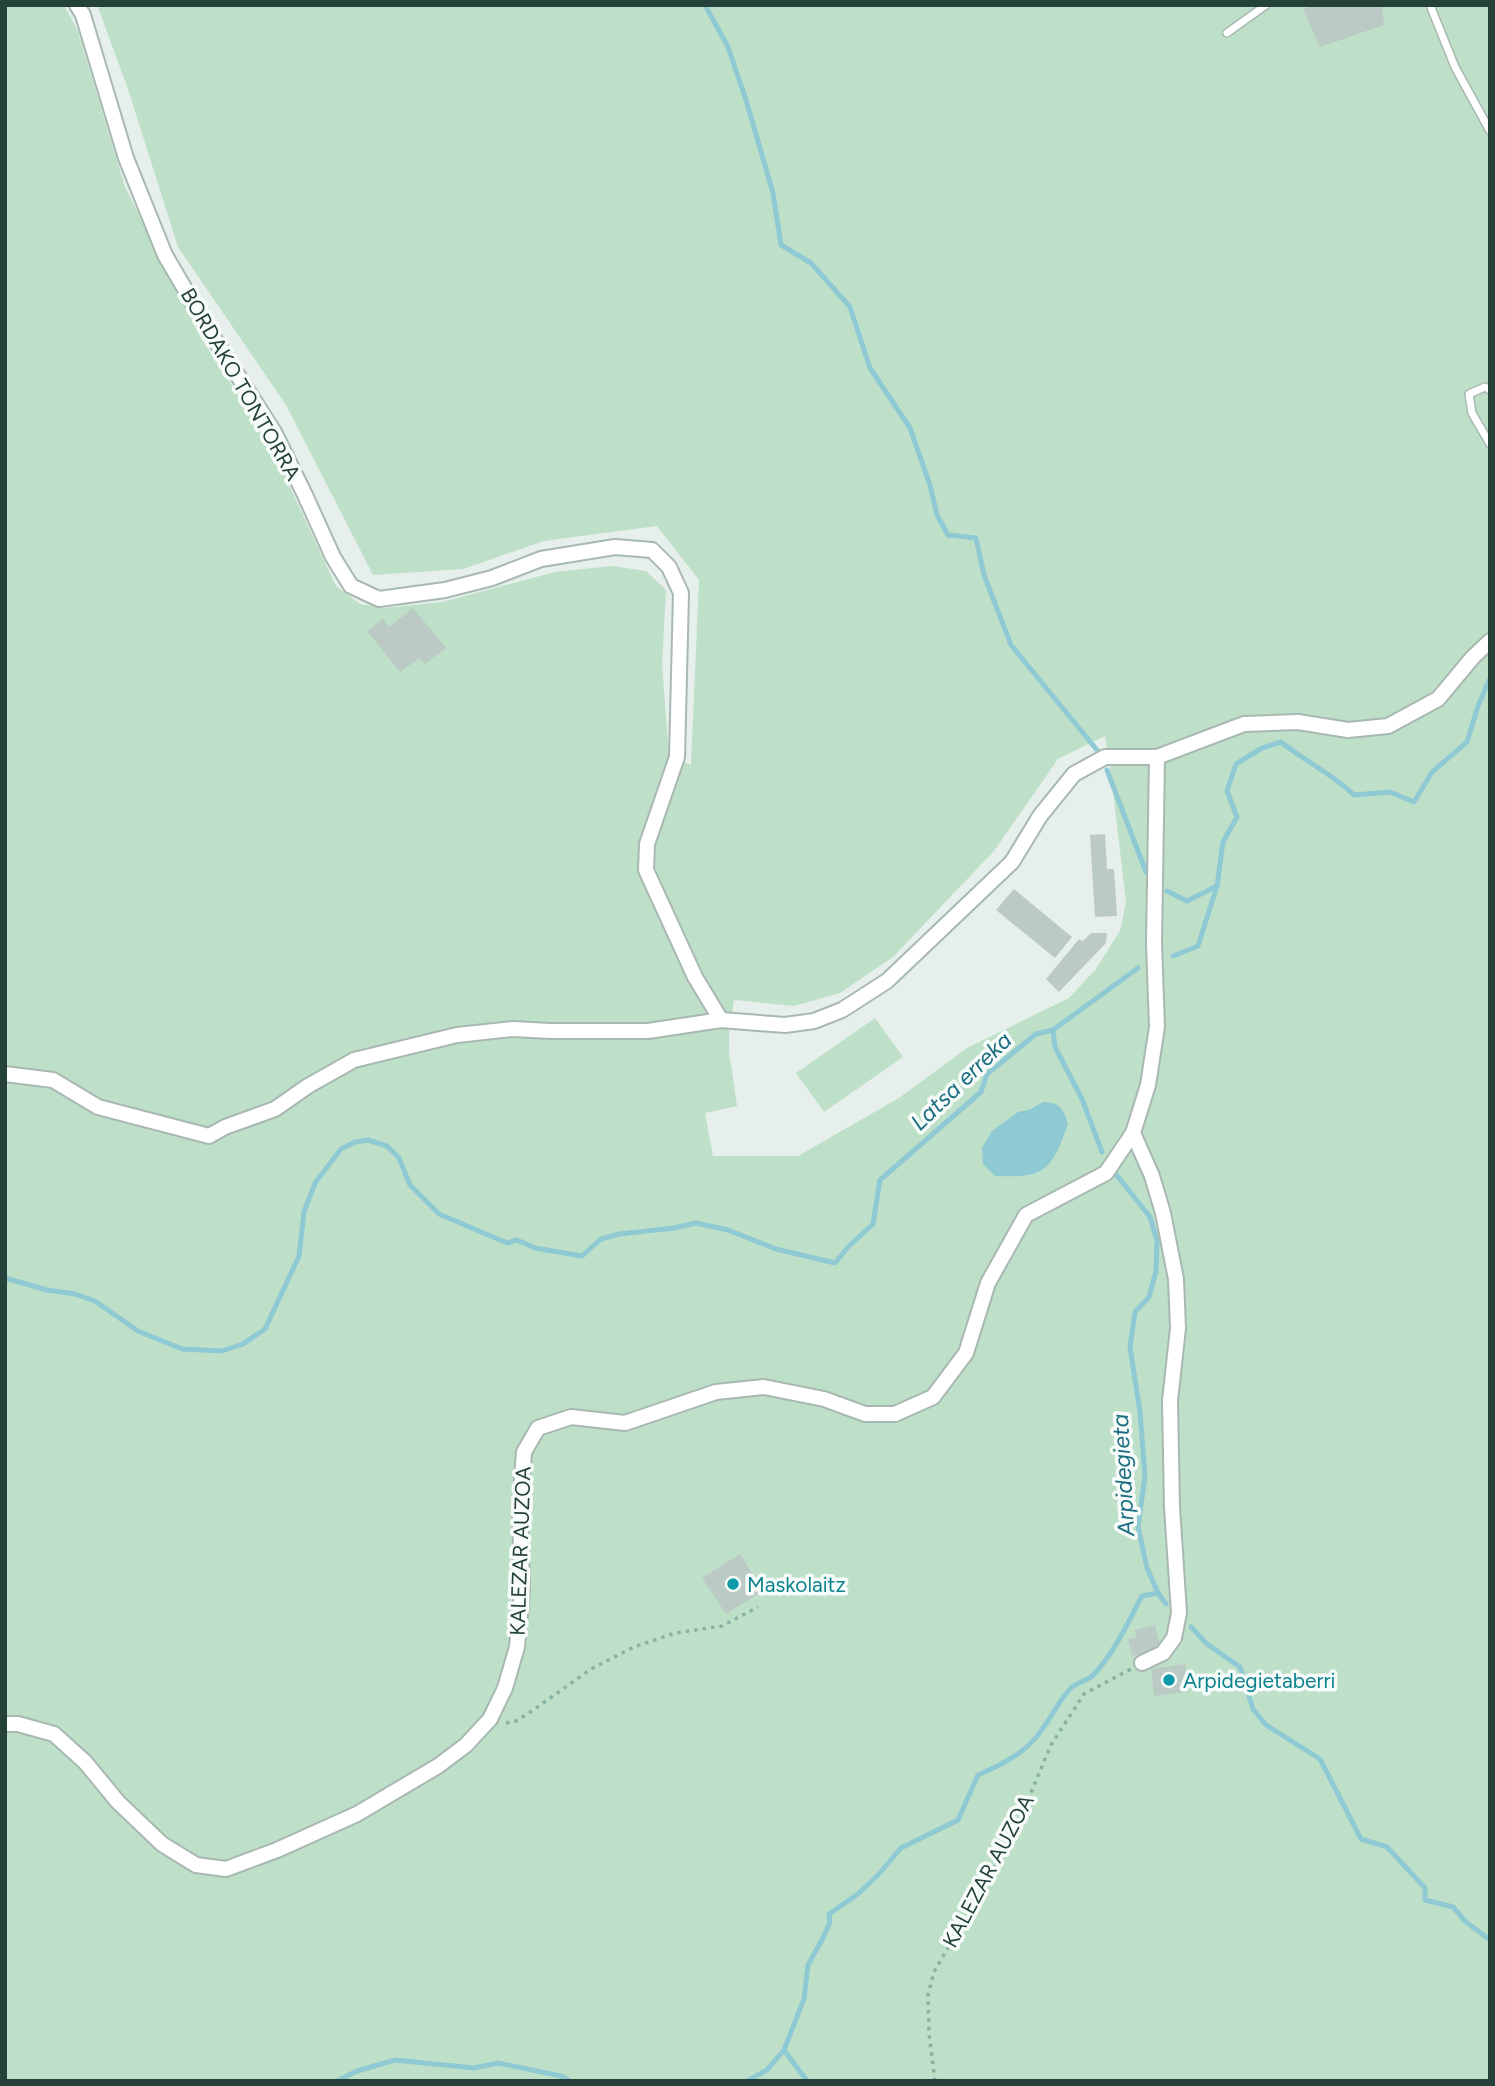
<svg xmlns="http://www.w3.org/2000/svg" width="1495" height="2086" viewBox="0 0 1495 2086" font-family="Figtree,sans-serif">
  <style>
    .green { fill: #bfe0c8; fill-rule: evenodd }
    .water { fill: #8ec9d4 }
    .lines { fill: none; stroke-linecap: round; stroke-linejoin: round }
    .stream { stroke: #8ec9d4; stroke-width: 5 }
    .building { fill: #bbcac4 }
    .service-casing { stroke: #a8b8b2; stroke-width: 10 }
    .minor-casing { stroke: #a8b8b2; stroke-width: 18 }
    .path { stroke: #86b3a5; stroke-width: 3.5; stroke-dasharray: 3.5 5; stroke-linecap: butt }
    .service { stroke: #fff; stroke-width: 7 }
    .minor { stroke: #fff; stroke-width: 14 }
    .culture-dot { fill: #0f9aa8; stroke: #f7fbf9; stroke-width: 2.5 }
    .labels { text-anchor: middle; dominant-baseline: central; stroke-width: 7; stroke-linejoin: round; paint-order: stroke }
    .street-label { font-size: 21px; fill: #24423a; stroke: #f7fbf9 }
    .culture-label { font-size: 21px; fill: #0d838f; stroke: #f7fbf9; text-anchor: start }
    .water-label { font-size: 23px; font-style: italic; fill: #1c6f80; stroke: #f7fbf9 }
  </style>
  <rect width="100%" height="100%" fill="#e6efeb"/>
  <g class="green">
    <path d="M5 5H64L78 31 125 187 201 338 268 440 336 586 360 604 384 608 442 602 555 572 612 566 646 571 666 590 662 664 669 756 691 765 699 580 657 526 544 541 463 569 373 575 286 405 178 247 127 86 97 5H1490V2081H5ZM1105 736 1111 774 1126 902 1120 931 1095 970 1069 998 967 1048 899 1098 798 1156H713L705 1113 737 1106 729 1051V1033L734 1000 794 1006 840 993 893 957 994 851 1058 759Z"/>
    <path d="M875 1018 903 1057 824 1112 796 1073Z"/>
  </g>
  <path class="water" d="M1043 1102C1061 1103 1063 1108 1068 1124 1051 1171 1046 1178 995 1176L983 1164 982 1148 992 1131 1018 1112 1029 1110Z"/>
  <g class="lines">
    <g class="stream">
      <path d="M705 5 728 47 746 100 773 193 781 245 811 263 850 307 870 368 910 428 930 485 937 515 948 535 976 538 984 575 1011 645 1097 750"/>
      <path d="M1107 770 1146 872"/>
      <path d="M1167 891 1187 901 1217 886"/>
      <path d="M1173 956 1198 946 1217 886 1223 842 1237 817 1227 791 1236 764 1262 748 1281 742C1305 761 1332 774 1354 795L1390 792 1414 802 1432 772 1467 742 1478 706 1490 678"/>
      <path d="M1053 1030 1055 1047 1082 1099 1102 1152"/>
      <path d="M1115 1173 1150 1217 1157 1241 1156 1271 1149 1297 1135 1312 1130 1347 1140 1412 1145 1476 1138 1527 1147 1568 1158 1593 1166 1604"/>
      <path d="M5 1278 47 1290 75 1294 95 1301 138 1331 182 1349 222 1351 243 1344 265 1329 299 1256 304 1212 315 1183 341 1149 355 1142 368 1140 387 1146 399 1158 410 1185 439 1214 507 1243 517 1240 535 1248 582 1256 601 1239 619 1234 674 1228 696 1223 728 1230 776 1249 835 1263 849 1246 873 1224 880 1180 981 1092 987 1074 1036 1034 1053 1030 1138 968"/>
      <path d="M1191 1627 1207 1644 1240 1667 1253 1709 1266 1725 1320 1759 1361 1839 1387 1847 1425 1888V1900L1453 1907 1466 1922 1490 1940"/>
      <path d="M784 2050 807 2081"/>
      <path d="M337 2081 357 2071 395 2060 474 2068 498 2063 561 2076 570 2081"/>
      <path d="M747 2081 767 2070 784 2050 804 1999 808 1965 823 1938 830 1922 829 1914 858 1894 878 1875 901 1848 958 1820 978 1775C1003 1764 1028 1752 1043 1728 1053 1715 1059 1700 1071 1688 1077 1682 1088 1681 1094 1674 1115 1652 1128 1622 1142 1596L1158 1593"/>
    </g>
  </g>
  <g class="building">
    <path d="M1317 5H1382L1384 25 1320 47 1303 9Z"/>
    <path d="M413 608 446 648 425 664 419 658 400 672 367 631 383 619 389 627Z"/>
    <path d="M1105 834 1107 869H1114L1117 916 1095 917 1090 835Z"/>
    <path d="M1014 889 1072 937 1055 958 996 910Z"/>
    <path d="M1091 933H1107L1106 943 1059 992 1046 979 1079 939 1083 941Z"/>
    <path d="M740 1554 763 1591 726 1614 702 1578Z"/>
    <path d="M1155 1625 1161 1649 1132 1656 1128 1639 1137 1637 1135 1630Z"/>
    <path d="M1185 1664 1188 1692 1154 1696 1151 1669Z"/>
  </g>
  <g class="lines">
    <defs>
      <g id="service">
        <path d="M1430 5 1455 67 1490 131"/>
        <path d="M1227 33 1266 5"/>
        <path d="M1490 390 1485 387 1469 394 1472 413 1490 444"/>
      </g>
      <g id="minor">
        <path d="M77 5 83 15 126 158 165 255 210 332 274 432 305 495 333 557 351 586 379 599 445 590 492 578 541 559 615 547 652 550 669 567 681 593 677 757 647 844 646 870 695 977 721 1020"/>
        <path d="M5 1074 53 1080 98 1107 209 1136 225 1127 275 1109 308 1086 354 1060 457 1035 513 1029 550 1031H648L721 1020 785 1025 814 1021 842 1010 887 981 1012 862 1040 816 1074 774 1105 757H1157L1244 724 1298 722 1348 730 1388 726 1438 699 1473 657 1490 641"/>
        <path d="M1133 1133 1152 1176 1163 1213 1176 1279 1178 1328 1170 1401 1172 1507 1179 1613 1174 1638 1163 1653 1142 1663"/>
        <path d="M5 1724H18L54 1734 85 1762 118 1802 162 1844 196 1865 226 1869 277 1850 357 1814 438 1766 466 1745 490 1719 505 1688 517 1647 522 1591 520 1504 524 1452 538 1428 571 1417 625 1423 716 1392 764 1387 824 1399 865 1414H895L933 1397 966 1353 988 1283 1026 1215 1106 1173 1133 1133 1148 1085 1157 1027 1154 943 1157 757"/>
      </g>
    </defs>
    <use href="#service" class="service-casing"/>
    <use href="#minor" class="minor-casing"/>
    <g class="path">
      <path d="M506 1723 516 1721 532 1711 591 1669 634 1647 675 1633 722 1626 758 1607"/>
      <path d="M935 2081 929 2034 928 1995 934 1972 1014 1833 1051 1745 1084 1694 1131 1669"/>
    </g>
    <use href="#service" class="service"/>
    <use href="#minor" class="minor"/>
  </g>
  <g class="culture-dot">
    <circle cx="733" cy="1584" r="7"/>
    <circle cx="1169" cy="1680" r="7"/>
  </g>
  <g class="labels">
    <g class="street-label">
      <text transform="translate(241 384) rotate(60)">BORDAKO TONTORRA</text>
      <text transform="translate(520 1551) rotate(-88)">KALEZAR AUZOA</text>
      <text transform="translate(988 1871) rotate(-62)">KALEZAR AUZOA</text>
    </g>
    <g class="culture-label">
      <text x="747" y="1584">Maskolaitz</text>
      <text x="1183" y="1680">Arpidegietaberri</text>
    </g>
    <g class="water-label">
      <text transform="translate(961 1081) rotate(-44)">Latsa erreka</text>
      <text transform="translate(1123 1475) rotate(-93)">Arpidegieta</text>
    </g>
  </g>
  <rect width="1495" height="2086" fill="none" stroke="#24423a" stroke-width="14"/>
</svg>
